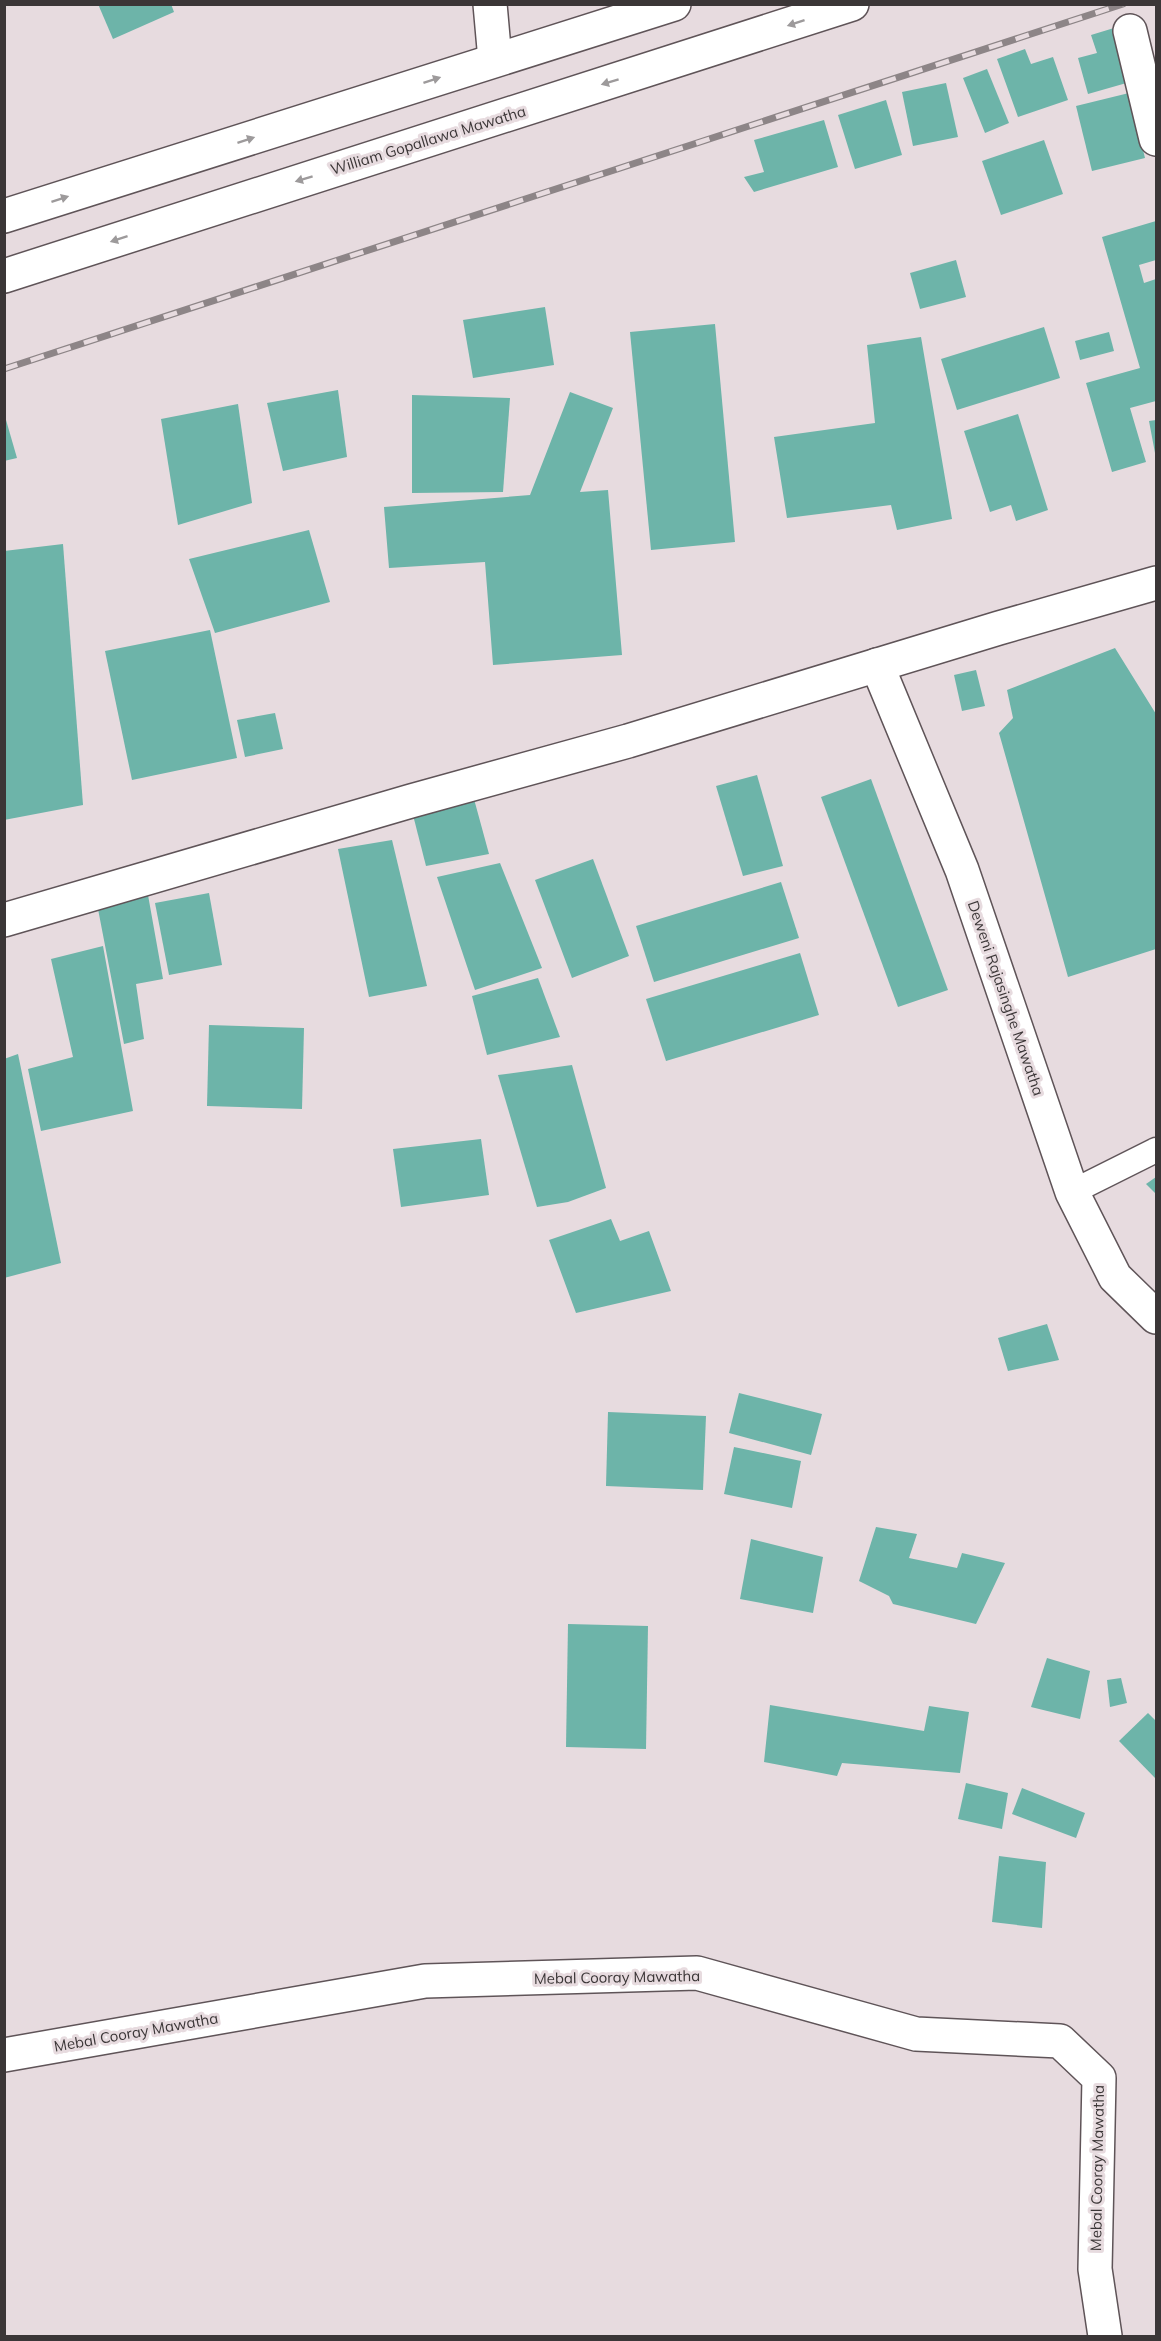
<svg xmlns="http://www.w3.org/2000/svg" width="1161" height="2341" viewBox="0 0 1161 2341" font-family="Mulish,sans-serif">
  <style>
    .building { fill: #6db4a9 }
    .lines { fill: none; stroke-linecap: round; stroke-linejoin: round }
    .service-casing { stroke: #5f5458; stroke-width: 27 }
    .minor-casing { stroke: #5f5458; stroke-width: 36 }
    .tertiary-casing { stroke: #5f5458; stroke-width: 36 }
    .primary-casing { stroke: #5f5458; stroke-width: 36 }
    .trunk-casing { stroke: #5f5458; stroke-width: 36 }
    .service { stroke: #fff; stroke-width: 24 }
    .minor { stroke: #fff; stroke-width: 33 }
    .tertiary { stroke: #fff; stroke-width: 33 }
    .primary { stroke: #fff; stroke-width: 33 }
    .trunk { stroke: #fff; stroke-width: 33 }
    .rail-casing { stroke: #8d8587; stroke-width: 7 }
    .rail { stroke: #e7dbdf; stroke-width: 4.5; stroke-dasharray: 14; stroke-linecap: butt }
    .oneway { fill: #9d9a9b }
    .labels { text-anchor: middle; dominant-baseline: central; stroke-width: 6; stroke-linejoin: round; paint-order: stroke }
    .street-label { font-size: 15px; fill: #3b3637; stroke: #e7dbdf }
  </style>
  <rect width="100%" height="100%" fill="#e7dbdf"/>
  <g class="building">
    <path d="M98 4H171L174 12 113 39Z"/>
    <path d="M1114 28 1130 82 1088 94 1078 58 1097 53 1091 35Z"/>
    <path d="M1025 49 1031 64 1053 57 1068 100 1018 117 997 59Z"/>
    <path d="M987 69 1009 123 985 133 963 78Z"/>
    <path d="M946 83 958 137 913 146 902 92Z"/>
    <path d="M1129 93 1145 158 1092 171 1076 106Z"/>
    <path d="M886 100 902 155 855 169 838 115Z"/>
    <path d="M824 120 838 167 754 192 744 177 764 172 754 140Z"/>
    <path d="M1044 140 1063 194 1001 215 982 161Z"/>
    <path d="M1156 221V260L1139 265 1144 283 1156 279V401L1130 408 1146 462 1112 472 1086 383 1140 368 1102 237Z"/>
    <path d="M956 260 966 297 920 309 910 273Z"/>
    <path d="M545 307 554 365 473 378 463 320Z"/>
    <path d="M715 324 735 542 651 550 630 332Z"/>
    <path d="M1044 327 1060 378 957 410 941 359Z"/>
    <path d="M1109 332 1114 351 1080 360 1075 341Z"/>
    <path d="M921 337 952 519 897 530 891 505 787 518 774 437 875 423 867 345Z"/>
    <path d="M338 390 347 457 283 471 267 403Z"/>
    <path d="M570 392 613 408 580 492 608 490 622 655 493 665 485 562 389 568 384 507 530 495Z"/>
    <path d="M412 395 510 398 503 492 412 493Z"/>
    <path d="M238 404 252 503 178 525 161 419Z"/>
    <path d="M4 413 17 458 4 461Z"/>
    <path d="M1018 414 1048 510 1016 521 1011 505 990 512 964 431Z"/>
    <path d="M1156 420V453H1155L1149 421Z"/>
    <path d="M309 530 330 602 215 633 189 559Z"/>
    <path d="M63 544 83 805 4 820V551Z"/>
    <path d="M210 630 237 758 132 780 105 651Z"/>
    <path d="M1115 648 1156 714V949L1068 977 999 733 1013 718 1007 690Z"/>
    <path d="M976 670 985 706 962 711 954 675Z"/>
    <path d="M275 713 283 749 245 757 237 720Z"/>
    <path d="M757 775 783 866 743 876 716 786Z"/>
    <path d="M871 779 948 990 898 1007 821 797Z"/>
    <path d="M474 799 489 854 426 866 413 815Z"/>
    <path d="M392 840 427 986 369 997 338 849Z"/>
    <path d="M593 859 629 956 572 978 535 880Z"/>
    <path d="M500 863 542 968 475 990 437 877Z"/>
    <path d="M781 882 799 938 654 982 636 926Z"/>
    <path d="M209 893 222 965 169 975 155 903Z"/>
    <path d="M148 895 163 979 136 984 144 1039 124 1044 98 909Z"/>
    <path d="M103 946 133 1111 41 1131 28 1069 73 1057 51 959Z"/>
    <path d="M800 953 819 1015 666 1061 646 999Z"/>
    <path d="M538 978 560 1037 487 1055 472 996Z"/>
    <path d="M209 1025 304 1028 302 1109 207 1106Z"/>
    <path d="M18 1054 61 1263 4 1278V1059Z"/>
    <path d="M572 1065 606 1188 568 1202 537 1207 498 1075Z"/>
    <path d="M481 1139 489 1195 401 1207 393 1149Z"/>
    <path d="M1156 1177V1194L1146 1184Z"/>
    <path d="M611 1219 620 1241 649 1231 671 1291 576 1313 549 1240Z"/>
    <path d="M1047 1324 1059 1360 1008 1371 998 1338Z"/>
    <path d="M739 1393 822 1414 811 1455 729 1433Z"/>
    <path d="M608 1412 706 1416 703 1490 606 1486Z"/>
    <path d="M734 1447 801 1461 792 1508 724 1494Z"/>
    <path d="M876 1527 917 1534 909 1558 957 1568 962 1553 1005 1563 976 1624 893 1604 889 1596 859 1581Z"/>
    <path d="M751 1539 823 1557 813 1613 740 1599Z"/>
    <path d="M568 1624 648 1626 646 1749 566 1747Z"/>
    <path d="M1047 1658 1090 1671 1080 1719 1031 1707Z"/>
    <path d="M1121 1678 1127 1703 1110 1707 1107 1680Z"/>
    <path d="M770 1705 924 1731 929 1706 969 1712 960 1773 842 1763 837 1776 764 1762Z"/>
    <path d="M1148 1713 1156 1721V1779L1119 1741Z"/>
    <path d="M966 1783 1008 1793 1002 1829 958 1819Z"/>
    <path d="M1022 1788 1085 1813 1076 1838 1012 1814Z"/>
    <path d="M999 1856 1046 1862 1042 1928 992 1922Z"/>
  </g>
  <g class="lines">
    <defs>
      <path id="service" d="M1072 1192 1156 1150"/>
      <g id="minor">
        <path d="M490 4 495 60"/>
        <path d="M1130 31 1156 139"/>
        <path d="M4 2055 425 1981 697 1973 916 2034 1060 2041 1099 2078 1095 2269 1105 2336"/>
      </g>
      <path id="tertiary" d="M877 665 962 870 1072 1192 1115 1277 1156 1317"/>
      <g id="primary">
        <path d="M4 216 674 4"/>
        <path d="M4 276 852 4"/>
      </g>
      <path id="trunk" d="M4 920 411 801 628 741 999 628 1156 583"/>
    </defs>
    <use href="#service" class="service-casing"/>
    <use href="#minor" class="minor-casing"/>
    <use href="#tertiary" class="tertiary-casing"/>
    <use href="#primary" class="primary-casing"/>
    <use href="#trunk" class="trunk-casing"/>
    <use href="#service" class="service"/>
    <use href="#minor" class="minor"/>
    <use href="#tertiary" class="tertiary"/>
    <use href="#primary" class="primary"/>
    <use href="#trunk" class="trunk"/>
    <defs>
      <path id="rail" d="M4 369 1123 4"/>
    </defs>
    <use href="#rail" class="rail-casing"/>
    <use href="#rail" class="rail"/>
  </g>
  <defs><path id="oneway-solid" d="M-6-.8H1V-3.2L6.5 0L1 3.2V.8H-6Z" transform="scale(1.5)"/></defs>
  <g class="oneway">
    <use href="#oneway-solid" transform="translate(796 23) rotate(162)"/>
    <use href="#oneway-solid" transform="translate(432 80) rotate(-18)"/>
    <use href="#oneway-solid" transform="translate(610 82) rotate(163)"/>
    <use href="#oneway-solid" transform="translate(246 140) rotate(-18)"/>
    <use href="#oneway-solid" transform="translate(304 179) rotate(163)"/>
    <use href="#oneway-solid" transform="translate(60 199) rotate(-18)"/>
    <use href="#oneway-solid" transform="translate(119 239) rotate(162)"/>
  </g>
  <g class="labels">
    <g class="street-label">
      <text transform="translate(428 140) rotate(-17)">William Gopallawa Mawatha</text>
      <text transform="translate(1006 998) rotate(71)">Deweni Rajasinghe Mawatha</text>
      <text transform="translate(617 1977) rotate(-1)">Mebal Cooray Mawatha</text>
      <text transform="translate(136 2032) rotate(-10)">Mebal Cooray Mawatha</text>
      <text transform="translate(1097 2168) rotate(-89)">Mebal Cooray Mawatha</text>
    </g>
  </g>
  <rect width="1161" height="2341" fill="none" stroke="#3b3637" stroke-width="12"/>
</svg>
